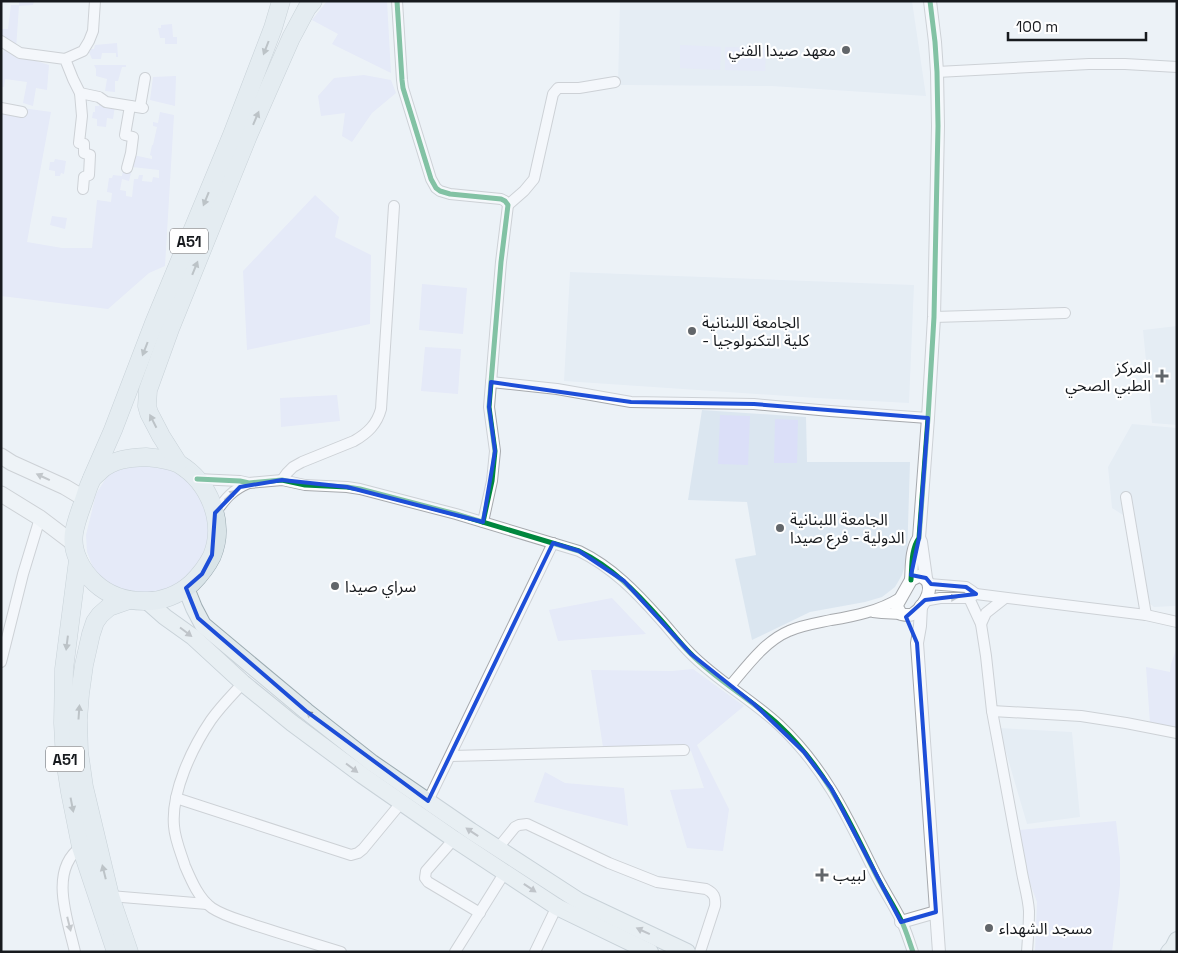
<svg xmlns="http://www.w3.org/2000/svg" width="1178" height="953" viewBox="0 0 1178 953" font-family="'Space Grotesk','Noto Sans Arabic',sans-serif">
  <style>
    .built { fill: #dbe6f0 }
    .green { fill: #dbdff8 }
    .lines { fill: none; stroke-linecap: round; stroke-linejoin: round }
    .minor-casing { stroke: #a6a9ad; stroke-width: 12 }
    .tertiary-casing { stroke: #a6a9ad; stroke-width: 14 }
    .secondary-casing { stroke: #a6a9ad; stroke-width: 17 }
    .primary-casing { stroke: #9cabb2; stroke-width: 18 }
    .trunk-casing { stroke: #9cabb2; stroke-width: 19 }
    .minor { stroke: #fcfdfe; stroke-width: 10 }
    .tertiary { stroke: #fcfdfe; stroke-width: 12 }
    .secondary { stroke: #eff4f5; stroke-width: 15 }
    .primary { stroke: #e2eaed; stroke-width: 16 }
    .trunk { stroke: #d9e4e8; stroke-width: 18 }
    .cycleway-casing { stroke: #fff; stroke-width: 8 }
    .cycleway { stroke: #00873e; stroke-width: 5 }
    .oneway { fill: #82898d }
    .oneway2 { fill: #8e9294 }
    .oneway3 { fill: #959799 }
    .oneway4 { fill: #878c90 }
    .marked { fill: none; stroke: #1d4ed8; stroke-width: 4; stroke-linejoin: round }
    .poi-dot { fill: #62666a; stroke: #fff; stroke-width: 2 }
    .labels { text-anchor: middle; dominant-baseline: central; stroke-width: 4.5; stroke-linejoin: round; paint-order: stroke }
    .shield { fill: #fff; stroke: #5d5f62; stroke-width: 1 }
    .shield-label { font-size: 15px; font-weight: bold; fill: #171a1e }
    .poi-label { font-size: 16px; fill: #171a1e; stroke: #fff; text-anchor: start }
  </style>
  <rect width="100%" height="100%" fill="#ecf2f7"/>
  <g class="built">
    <path d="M620 1H912L926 96 771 86 618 85Z"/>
    <path d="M570 272 914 285 909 403 816 398 564 381Z"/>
    <path d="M1177 326V425L1152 423 1143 330Z"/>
    <path d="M702 410 806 417 807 462H910L907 558 902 575 895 587 882 597 865 602 810 612 752 640 735 559 756 555 747 502 688 500Z"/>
    <path d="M1132 424 1177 428V605L1175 606 1154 607 1137 593 1123 515 1112 508 1108 467Z"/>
    <path d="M999 728 1072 732 1080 817 1027 824Z"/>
  </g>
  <g class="green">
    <path d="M19 1H34L33 5 19 6 16 49 1 35V29H8L11 5H19Z"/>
    <path d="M327 1H387L391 73 332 44 338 34 312 20Z"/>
    <path d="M172 24 173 37H177V44H165V38H160L158 28H161V25Z"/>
    <path d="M117 43 118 57H116V53H102L101 59H92L89 52H90L91 49H94L95 45Z"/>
    <path d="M680 45 721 47 720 70 680 68Z"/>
    <path d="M5 46 27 58 49 65 47 90 36 88 33 106 23 103 27 82 5 79 4 87H1V56H2Z"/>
    <path d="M725 47 766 48 765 71 725 70Z"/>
    <path d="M94 65H126V67H122L118 81H115V92L105 91 107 79 96 76V69Z"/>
    <path d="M364 75 391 80 396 93 372 113 352 142 342 136 345 113 321 116 318 96 334 78Z"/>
    <path d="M176 76 175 106 150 100 153 77Z"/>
    <path d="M99 99 115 106 113 119 107 118 106 127 97 126V119L92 118 93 112H95V106H99Z"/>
    <path d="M1 105 51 112 27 242 62 248H92L97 200 111 202 112 193 107 192 109 178H112L113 175 122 176 123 171 131 173 129 181 122 179 120 190 126 191V196L132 197 134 179H138L139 175H143L142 181 152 182 153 177 159 178V170L132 167 133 155 152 159V156L150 155 152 145H153L157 127 153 126V122L158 123 160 112 174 115 165 266 149 273 108 309 1 296Z"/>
    <path d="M55 159 66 161 64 174 61 173 60 176H55V171L49 170 50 162H54Z"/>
    <path d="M315 195 339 217 335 237 371 255 370 324 247 350 243 271Z"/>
    <path d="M52 216 67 218 65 229 50 225Z"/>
    <path d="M422 284 467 288 463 334 419 330Z"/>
    <path d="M425 347 461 349 458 394 421 391Z"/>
    <path d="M337 395 340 421 281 427 280 398Z"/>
    <path d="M720 415 750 416 748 465 718 464Z"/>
    <path d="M775 419 798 420 797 463H774Z"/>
    <path d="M148 464 168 468 186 478 200 494 208 513 211 533 206 554 180 585 159 594 136 595 114 588 96 575 87 552 86 535 96 494 108 475 127 466Z"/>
    <path d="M612 598 646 634 558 641 549 610Z"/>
    <path d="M1177 647V725L1175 729 1150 723 1146 667 1170 672 1171 664Z"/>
    <path d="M693 669 744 706 697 745 729 809 723 851 687 848 670 790 704 788 691 751 603 747 591 670 672 671Z"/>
    <path d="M545 772 565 783 624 788 628 826 534 802Z"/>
    <path d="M1116 821 1120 858V885L1112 952H1035L1037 902 1030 883 1025 864 1019 830Z"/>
  </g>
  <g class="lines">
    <defs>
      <g id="minor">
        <path d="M397 1 402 80 403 88 431 179 436 188 440 191 450 194 501 199 505 201 508 205 501 262 489 407 495 451 492 481 483 522"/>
        <path d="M1 41 20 53 65 59 73 79 80 93 82 116 79 143 84 144V153L90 155 89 175 84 177 83 189"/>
        <path d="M65 59 83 51 89 41 93 31 95 1"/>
        <path d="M937 72 1089 64H1125L1177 67"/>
        <path d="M80 93 99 97 106 102 143 108"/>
        <path d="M140 107 145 78"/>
        <path d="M1 108 22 112"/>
        <path d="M127 168 131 153 133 137 125 135 130 106"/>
        <path d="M508 205 524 191 534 179 553 94 558 88H579L615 82"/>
        <path d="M934 317 1065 313"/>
        <path d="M491 382 557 389 631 402 754 404 830 411 928 418"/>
        <path d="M197 479 240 481 249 483 282 480 305 485 347 487 360 489 456 514 579 551C612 567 636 592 660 619 670 630 679 642 690 653 716 680 751 699 779 725 825 768 848 818 875 873 883 889 893 904 901 920 906 930 909 941 913 952"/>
        <path d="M282 480 287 473 293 467 302 462 354 441C368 433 377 424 381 409L394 206"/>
        <path d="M1126 497 1146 615"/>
        <path d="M215 513C226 498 232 490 249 483"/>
        <path d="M929 584 966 587 972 591 976 594"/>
        <path d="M969 598 981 624 986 656 992 711 1021 867C1023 881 1028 896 1029 911 1029 924 1028 938 1027 952"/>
        <path d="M924 601 940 598H969L976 594 1146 615 1177 622"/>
        <path d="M873 612 882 613 901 614"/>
        <path d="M981 624 986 613 1005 598"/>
        <path d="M1 662 23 574 40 518"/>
        <path d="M243 683C232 695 220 707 211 720 192 748 171 792 174 826 175 840 181 853 185 866 191 880 199 899 212 908 224 916 240 920 254 925 282 934 312 943 341 952"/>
        <path d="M730 686C747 666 765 641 789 631 802 625 817 623 831 620 855 616 879 611 900 598"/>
        <path d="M992 711 1081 716 1126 723 1177 733"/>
        <path d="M451 756 684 750"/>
        <path d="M176 798 351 855 358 853 363 849 401 803"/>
        <path d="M428 801 553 543"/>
        <path d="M454 839 426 871 425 878 428 882 480 913"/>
        <path d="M498 848 515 827 519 825 527 824 609 863 657 882 706 889C714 893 716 897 715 906L700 952"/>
        <path d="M110 896 207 904"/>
        <path d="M75 952C68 921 48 870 81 847"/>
        <path d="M455 952 505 872"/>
        <path d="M535 952 558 904"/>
      </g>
      <g id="tertiary">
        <path d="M919 538 921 542 926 578"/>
        <path d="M919 576C939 581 925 607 913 614 909 616 905 615 901 614L897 607 898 603 911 580Z"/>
        <path d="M911 580C912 566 911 549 919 538L928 418 934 317 938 126 937 72 935 42 930 1"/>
        <path d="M921 606 920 626 917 643 939 952"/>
        <path d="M901 922 936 912"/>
      </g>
      <g id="secondary">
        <path d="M1 456 12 463 65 487 85 499"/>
        <path d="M1 494 40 518 73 543"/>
      </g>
      <g id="primary">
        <path d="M186 588 194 608 203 625 306 711 372 763 471 831 579 901 687 952"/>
        <path d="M148 602 165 617 193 637 243 683 292 723 362 775 454 839 557 907 650 952"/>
        <path d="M1169 952 1173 948 1177 940"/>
      </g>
      <g id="trunk">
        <path d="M146 457C156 458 169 459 179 464 209 482 226 522 212 556 207 566 200 575 192 583 179 595 161 602 144 601 126 601 108 595 95 583 82 571 71 552 74 533 76 520 81 509 85 497 87 491 89 484 92 479 94 476 97 474 100 471 113 459 129 458 146 457Z"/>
        <path d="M178 463 161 436 149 413 147 406 148 390 170 329 248 136 291 38 307 8 313 1"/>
        <path d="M92 478 113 430 154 323 232 135 273 28 281 1"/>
        <path d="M78 560 64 669 63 723 65 760 70 792 81 847 116 952"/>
        <path d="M129 600 109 607 100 615 95 622 91 634 84 665 80 694 78 720 79 752 84 787 110 896 129 952"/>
      </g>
    </defs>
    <use href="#minor" class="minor-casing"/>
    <use href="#tertiary" class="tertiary-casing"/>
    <use href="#secondary" class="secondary-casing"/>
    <use href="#primary" class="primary-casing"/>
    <use href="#trunk" class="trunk-casing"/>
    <use href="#minor" class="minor"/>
    <use href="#tertiary" class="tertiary"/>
    <use href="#secondary" class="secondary"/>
    <use href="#primary" class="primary"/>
    <use href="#trunk" class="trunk"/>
    <defs>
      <g id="cycleway">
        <path d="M397 1 402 80 403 88 431 179 436 188 440 191 450 194 501 199 505 201 508 205 501 262 489 407 495 451 492 481 483 522"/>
        <path d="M197 479 240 481 249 483 282 480 305 485 347 487 360 489 456 514 579 551C612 567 636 592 660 619 670 630 679 642 690 653 716 680 751 699 779 725 825 768 848 818 875 873 883 889 893 904 901 920 906 930 909 941 913 952"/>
        <path d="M911 580C912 566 911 549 919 538L928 418 934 317 938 126 937 72 935 42 930 1"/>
      </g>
    </defs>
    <use href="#cycleway" class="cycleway-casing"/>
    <use href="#cycleway" class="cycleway"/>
  </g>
  <defs><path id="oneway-solid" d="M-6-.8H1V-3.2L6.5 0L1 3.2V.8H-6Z" transform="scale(1.25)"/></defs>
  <g class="oneway">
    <use href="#oneway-solid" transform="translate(266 48) rotate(111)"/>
    <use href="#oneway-solid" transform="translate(256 118) rotate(-67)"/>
    <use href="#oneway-solid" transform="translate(206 199) rotate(112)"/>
    <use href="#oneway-solid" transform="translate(195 268) rotate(-68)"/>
    <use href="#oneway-solid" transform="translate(145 349) rotate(111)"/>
    <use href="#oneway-solid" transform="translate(153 421) rotate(-117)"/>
    <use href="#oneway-solid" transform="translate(67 643) rotate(97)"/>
    <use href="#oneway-solid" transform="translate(79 712) rotate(-86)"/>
    <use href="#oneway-solid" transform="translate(72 805) rotate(79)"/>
    <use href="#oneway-solid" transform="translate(104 872) rotate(-104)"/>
  </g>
  <use class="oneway2" href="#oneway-solid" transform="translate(43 477) rotate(-155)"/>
  <g class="oneway3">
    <use href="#oneway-solid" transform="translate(230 495) rotate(-41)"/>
    <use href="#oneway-solid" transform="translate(950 598)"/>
    <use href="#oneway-solid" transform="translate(69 924) rotate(76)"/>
  </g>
  <g class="oneway4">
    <use href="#oneway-solid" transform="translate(186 632) rotate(37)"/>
    <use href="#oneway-solid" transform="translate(312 716) rotate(-142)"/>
    <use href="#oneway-solid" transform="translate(352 768) rotate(37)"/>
    <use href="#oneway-solid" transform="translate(472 832) rotate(-146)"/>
    <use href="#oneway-solid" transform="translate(530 888) rotate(34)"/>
    <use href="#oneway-solid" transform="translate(643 931) rotate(-155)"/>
  </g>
  <path d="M0 0H1178V953H0ZM491 382 631 402 754 404 928 418 919 538 911 575 926 578 931 584 966 587 976 594 925 600 906 617 917 643 936 912 901 922 831 788 804 752 754 704 691 654 624 581 579 551 553 543 428 801 306 711 198 618 186 588 202 574 212 555 215 513 240 487 282 480 347 487 483 522 495 451 489 407Z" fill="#ecf2f7" fill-opacity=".55" fill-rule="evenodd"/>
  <path class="marked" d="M491 382 631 402 754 404 928 418 919 538 911 575 926 578 931 584 966 587 976 594 925 600 906 617 917 643 936 912 901 922 831 788 804 752 754 704 691 654 624 581 579 551 553 543 428 801 306 711 198 618 186 588 202 574 212 555 215 513 240 487 282 480 347 487 483 522 495 451 489 407Z"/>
  <g class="poi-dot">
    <circle cx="846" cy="50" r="5"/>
    <circle cx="692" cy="331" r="5"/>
    <path d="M1159.5 368.5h5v5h5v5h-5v5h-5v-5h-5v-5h5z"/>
    <circle cx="780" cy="528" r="5"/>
    <circle cx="335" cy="586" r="5"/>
    <path d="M819.5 867.5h5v5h5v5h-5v5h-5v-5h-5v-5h5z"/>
    <circle cx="989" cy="928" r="5"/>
  </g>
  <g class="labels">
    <g class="shield">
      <rect x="170" y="228.5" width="38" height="25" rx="4"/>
      <rect x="46" y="746.5" width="38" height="25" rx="4"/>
    </g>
    <g class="shield-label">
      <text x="189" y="241">A51</text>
      <text x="65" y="759">A51</text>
    </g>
    <g class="poi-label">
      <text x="836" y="50" text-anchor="end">معهد صيدا الفني</text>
      <text x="702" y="322">الجامعة اللبنانية<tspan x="702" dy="18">- كلية التكنولوجيا</tspan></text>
      <text x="1151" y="367" text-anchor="end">المركز<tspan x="1151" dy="18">الطبي الصحي</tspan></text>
      <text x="790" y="519">الجامعة اللبنانية<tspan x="790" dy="18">الدولية - فرع صيدا</tspan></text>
      <text x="345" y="586">سراي صيدا</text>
      <text x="833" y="875">لبيب</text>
      <text x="999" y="928">مسجد الشهداء</text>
    </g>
  </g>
  <rect width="1178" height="953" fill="none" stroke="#171a1e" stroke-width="5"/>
  <path d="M1008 32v8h138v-8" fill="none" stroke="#171a1e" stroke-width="2.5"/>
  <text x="1016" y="32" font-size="15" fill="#171a1e" stroke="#ffffff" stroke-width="4" paint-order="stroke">100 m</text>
</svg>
